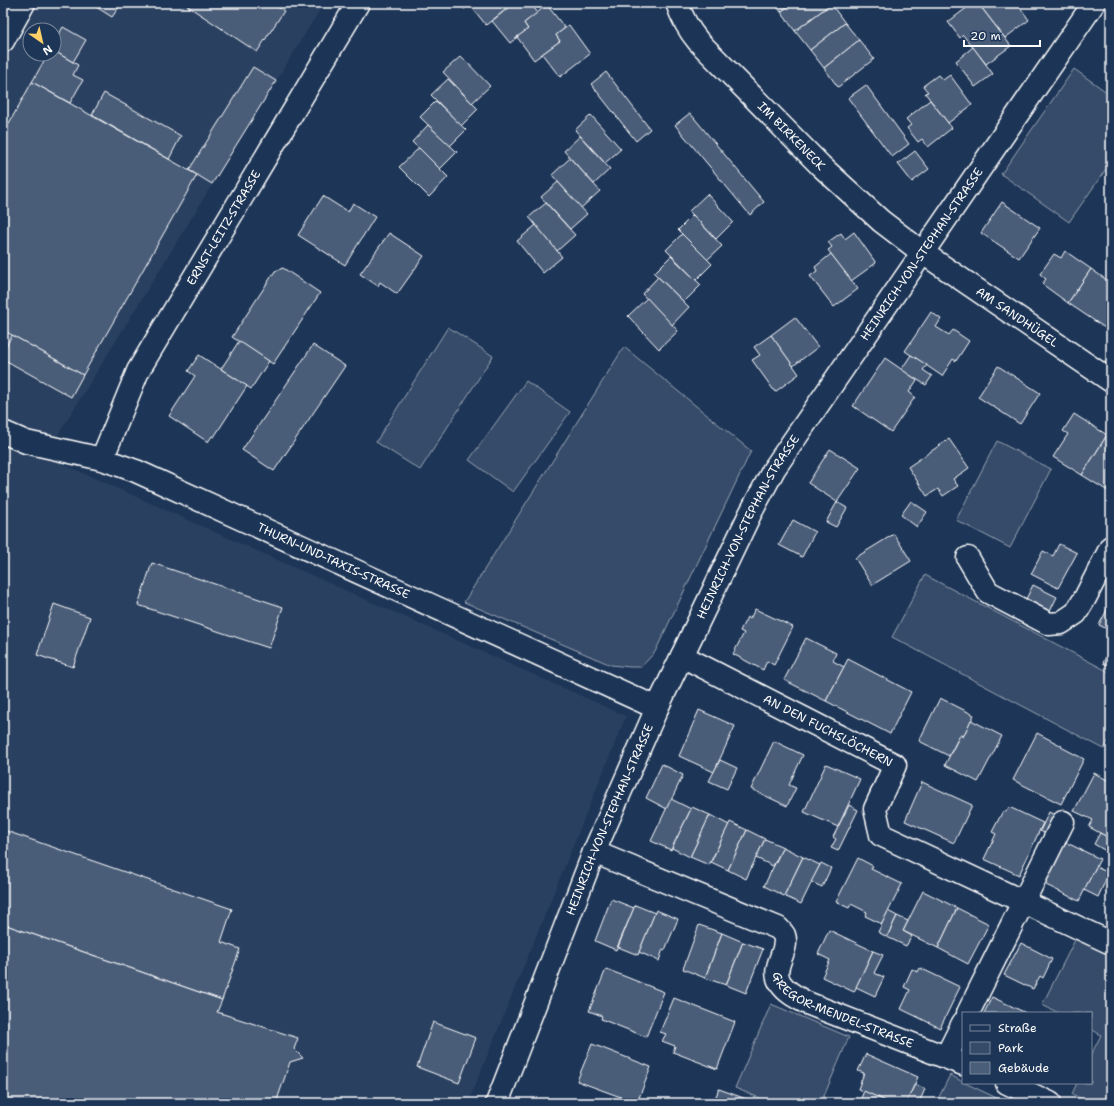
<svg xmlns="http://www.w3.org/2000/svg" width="1114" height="1106" viewBox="0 0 1114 1106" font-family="'Shantell Sans',sans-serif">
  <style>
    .built { fill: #2a4161; fill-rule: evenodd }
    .green { fill: #364b69; stroke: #9aa5b4 }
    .building { fill: #4a5d79; stroke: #fff }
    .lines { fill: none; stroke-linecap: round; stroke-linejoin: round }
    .street-casing { stroke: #fff; stroke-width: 25 }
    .secondary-casing { stroke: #fff; stroke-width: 25 }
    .street { stroke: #1d3557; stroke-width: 22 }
    .secondary { stroke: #1d3557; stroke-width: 22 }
    .labels { text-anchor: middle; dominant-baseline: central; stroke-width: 3.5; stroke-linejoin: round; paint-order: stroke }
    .street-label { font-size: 12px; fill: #fff; stroke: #1d3557 }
  </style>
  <rect width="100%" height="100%" fill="#1d3557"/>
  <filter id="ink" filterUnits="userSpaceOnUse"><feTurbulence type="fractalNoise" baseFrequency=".025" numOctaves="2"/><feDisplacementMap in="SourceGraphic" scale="8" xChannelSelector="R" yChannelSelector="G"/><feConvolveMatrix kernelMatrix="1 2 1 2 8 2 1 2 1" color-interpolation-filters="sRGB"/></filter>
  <g filter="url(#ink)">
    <path class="built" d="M3 3H324L45 456 626 716 468 1103H3ZM30 30H54V54H30Z"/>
    <g class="green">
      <path d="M1074 69 1111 95V162L1069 222 1001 174Z"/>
      <path d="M448 327 493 356 420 470 376 442Z"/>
      <path d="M624 347 751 451 655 652 641 667H630L611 665 464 602Z"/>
      <path d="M526 381 570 412 513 492 469 460Z"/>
      <path d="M997 441 1051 469 1010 548 956 520Z"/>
      <path d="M925 575 1111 673V736L1104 749 892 637Z"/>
      <path d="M1076 938 1111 955V1103H1090L1072 1094 1077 1083H1091V1055L1101 1035 1091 1029V1013H1059L1042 1005Z"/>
      <path d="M771 1004 849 1037 821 1103H772L735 1088Z"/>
      <path d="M950 1075 963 1082V1083H965L1001 1100 999 1103H936Z"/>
    </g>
    <g class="building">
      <path d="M90 3H122L112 17Z"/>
      <path d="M183 3H272L284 11 257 52Z"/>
      <path d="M459 3H473L464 9Z"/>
      <path d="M473 3H512L513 4 486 25 470 5Z"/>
      <path d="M512 3H530L538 13 524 23 528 29 510 43 492 21 513 4Z"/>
      <path d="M774 3H792L781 12Z"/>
      <path d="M792 3H830L831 4 795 31 781 12Z"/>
      <path d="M973 3H978L1011 46 986 64 963 35 960 38 948 22Z"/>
      <path d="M978 3H1017L1029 20 1005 38Z"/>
      <path d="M831 4 845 23 810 50 795 31Z"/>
      <path d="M547 5 565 28 556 35 560 41 534 60 517 37 528 29 524 23Z"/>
      <path d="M845 23 859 40 824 68 810 50Z"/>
      <path d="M569 25 590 54 560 77 542 54 560 41 556 35Z"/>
      <path d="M63 27 86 40 73 62 54 51V43Z"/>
      <path d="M859 40 874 59 838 87 824 68Z"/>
      <path d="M973 47 993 74 975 87 956 61Z"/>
      <path d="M54 51 78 65 73 75 83 80 70 103 32 82 48 54H54Z"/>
      <path d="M461 56 490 86 472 103 443 72Z"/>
      <path d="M253 67 276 81 212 184 189 170Z"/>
      <path d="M606 72 650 129 636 141 591 84Z"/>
      <path d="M938 75 943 80 950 75 972 105 948 123 925 93 928 92 923 86Z"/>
      <path d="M448 79 478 109 461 126 431 95Z"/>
      <path d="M32 82 197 175 83 375 3 330V134Z"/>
      <path d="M866 85 909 144 892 157 848 98Z"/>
      <path d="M104 93 181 136 169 159 92 115Z"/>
      <path d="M930 100 952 128 928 147 922 139 918 142 907 128 911 125 906 119Z"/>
      <path d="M436 101 466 130 450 146 420 117Z"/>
      <path d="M690 113 764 202 750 215 675 125Z"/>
      <path d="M591 115 621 149 605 163 575 130Z"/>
      <path d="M428 125 457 152 440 169 412 142Z"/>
      <path d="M580 136 610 169 594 184 564 151Z"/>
      <path d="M419 148 448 177 429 197 399 167Z"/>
      <path d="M915 151 929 169 912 182 898 164Z"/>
      <path d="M570 158 600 191 581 208 552 175Z"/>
      <path d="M558 182 587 214 570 229 541 197Z"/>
      <path d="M707 194 733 222 716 239 689 211Z"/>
      <path d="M323 196 348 212 353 203 375 217 345 265 298 235Z"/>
      <path d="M1002 202 1040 228 1019 258 981 233Z"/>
      <path d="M546 203 575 235 557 251 529 217Z"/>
      <path d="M693 215 722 246 707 260 678 230Z"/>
      <path d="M536 225 562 257 543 273 517 241Z"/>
      <path d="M854 232 876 263 851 281 828 250 832 247 828 242 841 233 845 239Z"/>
      <path d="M389 233 424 256 397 294 380 282 378 286 360 274Z"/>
      <path d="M682 234 712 264 696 280 666 250Z"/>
      <path d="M1065 251 1091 269 1068 303 1042 284 1046 279 1040 274 1054 254 1061 258Z"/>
      <path d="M831 254 858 289 834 307 810 276 817 271 815 267Z"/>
      <path d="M671 256 701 285 684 302 654 273Z"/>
      <path d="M283 268 320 293 273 364 232 337 275 271Z"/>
      <path d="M1091 269 1111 283V332L1068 303Z"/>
      <path d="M658 277 689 307 672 325 642 294Z"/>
      <path d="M647 298 678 331 659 349 628 316Z"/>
      <path d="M931 312 941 319 936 327 949 335 953 330 969 341 956 361 953 359 942 376 905 351Z"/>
      <path d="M795 317 818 347 793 366 771 335Z"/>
      <path d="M12 335 83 375 71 397 3 359V352Z"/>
      <path d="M771 335 799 374 775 392 752 360 760 355 754 347Z"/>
      <path d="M239 341 269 361 251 389 221 369Z"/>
      <path d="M313 345 345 366 274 471 242 450Z"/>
      <path d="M199 355 247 386 214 437 212 436 208 442 169 416 195 376 188 371Z"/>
      <path d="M911 355 927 365 923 370 932 376 926 385 901 370Z"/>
      <path d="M885 358 917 380 909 392 915 397 891 432 853 406Z"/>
      <path d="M998 366 1040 393 1020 424 978 397Z"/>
      <path d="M1074 414 1107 435 1082 475 1053 457 1068 434 1063 431Z"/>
      <path d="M1107 435 1111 437V493L1082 475Z"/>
      <path d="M949 439 969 468 953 479 958 486 943 496 938 489 927 496 908 467Z"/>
      <path d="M830 449 860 468 837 502 808 483Z"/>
      <path d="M911 501 927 512 917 527 901 515Z"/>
      <path d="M837 502 847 508 836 527 826 522Z"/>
      <path d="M793 520 815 532 802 557 779 545Z"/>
      <path d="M894 534 911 561 872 585 855 558Z"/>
      <path d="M1059 544 1077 553 1058 588 1031 574 1043 551 1053 556Z"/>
      <path d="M152 563 283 607 269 648 138 605Z"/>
      <path d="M1033 585 1057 597 1050 611 1026 599Z"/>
      <path d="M1111 602V631L1099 625Z"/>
      <path d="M54 604 90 617 73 667 37 655Z"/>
      <path d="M755 609 793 627 774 665 767 661 763 670 733 654 744 633 740 631 747 617 750 619Z"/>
      <path d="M806 638 836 653 833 661 844 667 826 701 784 680Z"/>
      <path d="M1110 648 1111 649V667L1103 663Z"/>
      <path d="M848 659 911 692 890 734 826 701Z"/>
      <path d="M940 698 974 715 963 737 960 735 949 756 919 741Z"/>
      <path d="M699 710 735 726 714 772 679 756Z"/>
      <path d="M971 720 1002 736 978 782 945 765 960 735 963 737Z"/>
      <path d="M1037 733 1062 746 1061 747 1084 759 1061 804 1013 780Z"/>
      <path d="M774 741 803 755 789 785 796 788 787 806 751 789Z"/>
      <path d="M720 760 737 768 727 789 709 781Z"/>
      <path d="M662 764 683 775 667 809 646 798Z"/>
      <path d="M826 764 860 779 838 827 804 812Z"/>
      <path d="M1094 773 1111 782V839L1089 827 1093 820 1074 811Z"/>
      <path d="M922 782 972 805 954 843 905 821Z"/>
      <path d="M671 799 691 809 671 850 651 841Z"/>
      <path d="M849 805 858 810 838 851 831 848 836 839 833 837Z"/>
      <path d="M692 807 710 815 690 857 672 848Z"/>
      <path d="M1009 807 1043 823 1019 875 984 859 996 834 992 832 1003 811 1006 812Z"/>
      <path d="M1049 812 1058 817 1049 835 1040 831Z"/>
      <path d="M710 815 729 825 709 865 690 857Z"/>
      <path d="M730 822 747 830 728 870 711 862Z"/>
      <path d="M747 830 765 839 746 879 728 870Z"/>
      <path d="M6 831 232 909 221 942 240 949 222 1000 3 924V840Z"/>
      <path d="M1100 833 1111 839V854L1094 844Z"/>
      <path d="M765 839 783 847 773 866 756 858Z"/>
      <path d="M1065 842 1100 859 1079 901 1044 884Z"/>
      <path d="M783 847 803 857 784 896 764 886Z"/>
      <path d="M803 857 820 865 801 904 784 896Z"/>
      <path d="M858 858 873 866 871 869 902 884 882 924 865 916 867 912 851 904 849 908 836 902Z"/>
      <path d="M821 863 831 868 822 887 811 882Z"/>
      <path d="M1096 867 1109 873 1098 897 1084 890Z"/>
      <path d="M923 891 957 908 938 948 903 931Z"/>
      <path d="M611 899 634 908 616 950 595 941Z"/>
      <path d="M635 905 655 913 638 955 618 947Z"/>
      <path d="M957 908 989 924 968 964 938 948Z"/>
      <path d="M656 910 678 919 665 950 663 949 659 961 639 952Z"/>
      <path d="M888 911 897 916 887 937 878 932Z"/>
      <path d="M897 916 908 921 903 931 912 936 906 946 887 937Z"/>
      <path d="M3 924 222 1000 217 1012 298 1038 294 1049 303 1058 290 1062 276 1103H3Z"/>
      <path d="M699 925 722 933 705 978 683 969Z"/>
      <path d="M829 930 873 951 854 992 822 977 830 960 818 954Z"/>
      <path d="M722 933 743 942 726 985 705 978Z"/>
      <path d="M743 942 763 949 746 993 726 985Z"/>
      <path d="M1021 943 1052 959 1043 978 1040 976 1033 989 1004 975Z"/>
      <path d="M873 951 883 955 874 973 884 977 875 996 856 987Z"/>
      <path d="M920 968 960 987 940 1028 901 1009 910 990 904 987 912 969 918 972Z"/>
      <path d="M606 969 664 992 646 1037 601 1019 602 1016 589 1011Z"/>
      <path d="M992 997 1026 1013H984Z"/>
      <path d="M674 998 735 1022 717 1069 673 1052 675 1046 662 1041 666 1034 660 1032Z"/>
      <path d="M433 1022 476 1038 459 1083 417 1067Z"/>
      <path d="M592 1044 651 1067 637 1103 577 1081Z"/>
      <path d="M866 1054 918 1077 906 1103H890L858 1089 864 1073 858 1071Z"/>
      <path d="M915 1084 925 1089 919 1103H906Z"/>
      <path d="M719 1089 757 1103H713Z"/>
      <path d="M864 1091 890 1103H859Z"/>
    </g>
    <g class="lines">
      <defs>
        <g id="street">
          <path id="s1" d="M677 3C682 18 688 29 698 41L821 166 881 221 923 253 1111 381"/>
          <path id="s2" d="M3 432 26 442 102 459 136 471 657 708"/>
          <path id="s3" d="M102 459 138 371 358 3"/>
          <path d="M968 558 988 592 1049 624 1061 623 1076 613 1085 598 1111 547"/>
          <path id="s4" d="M682 656 895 765 875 809 881 835 1111 943"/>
          <path id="s5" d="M594 852 778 928C780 930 783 933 784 935 790 951 769 968 781 984 787 993 798 998 807 1003L963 1064"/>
          <path d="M968 1013 1063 822"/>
          <path d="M946 1057 963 1023"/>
          <path d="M1007 1083 1050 1103"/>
          <path id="s6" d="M497 1103 594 852 657 708 750 514 774 469 1094 3"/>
        </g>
        <path id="secondary" d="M3 41 24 3"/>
      </defs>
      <use href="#street" class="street-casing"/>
      <use href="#secondary" class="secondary-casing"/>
      <use href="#street" class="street"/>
      <use href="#secondary" class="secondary"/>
    </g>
  </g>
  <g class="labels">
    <g class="street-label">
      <text stroke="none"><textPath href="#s1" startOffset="177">IM BIRKENECK</textPath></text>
      <text stroke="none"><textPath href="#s3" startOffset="262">ERNST-LEITZ-STRASSE</textPath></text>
      <text stroke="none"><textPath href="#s6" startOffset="953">HEINRICH-VON-STEPHAN-STRASSE</textPath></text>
      <text stroke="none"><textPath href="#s1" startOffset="467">AM SANDHÜGEL</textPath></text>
      <text stroke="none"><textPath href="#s6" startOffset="629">HEINRICH-VON-STEPHAN-STRASSE</textPath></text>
      <text stroke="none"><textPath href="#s2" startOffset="356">THURN-UND-TAXIS-STRASSE</textPath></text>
      <text stroke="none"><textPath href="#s4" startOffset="164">AN DEN FUCHSLÖCHERN</textPath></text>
      <text stroke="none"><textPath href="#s6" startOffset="305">HEINRICH-VON-STEPHAN-STRASSE</textPath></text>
      <text stroke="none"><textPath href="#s5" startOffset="326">GREGOR-MENDEL-STRASSE</textPath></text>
    </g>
  </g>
  <rect width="1114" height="1106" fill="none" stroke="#1d3557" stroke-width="16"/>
  <rect x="8" y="8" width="1098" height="1090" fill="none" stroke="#fff" stroke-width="1.5" filter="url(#ink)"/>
  <rect x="962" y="1012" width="130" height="72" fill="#1d3557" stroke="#77869a"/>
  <rect x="970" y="1025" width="20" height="6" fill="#1d3557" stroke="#77869a"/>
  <text x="998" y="1032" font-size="12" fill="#ffffff">Straße</text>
  <rect x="970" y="1042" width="20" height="12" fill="#364b69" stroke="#77869a"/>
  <text x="998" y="1052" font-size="12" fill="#ffffff">Park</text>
  <rect x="970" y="1062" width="20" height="12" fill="#4a5d79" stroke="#77869a"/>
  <text x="998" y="1072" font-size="12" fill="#ffffff">Gebäude</text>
  <g transform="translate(42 42) rotate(146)"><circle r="19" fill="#1d3557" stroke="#77869a"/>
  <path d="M0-3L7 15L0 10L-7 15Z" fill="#ffd166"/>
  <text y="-6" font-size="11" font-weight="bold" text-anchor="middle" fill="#ffffff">N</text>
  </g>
  <path d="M964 40v6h76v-6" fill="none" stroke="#ffffff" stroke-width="2"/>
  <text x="970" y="40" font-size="12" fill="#ffffff" stroke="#1d3557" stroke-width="3" paint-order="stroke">20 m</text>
</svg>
